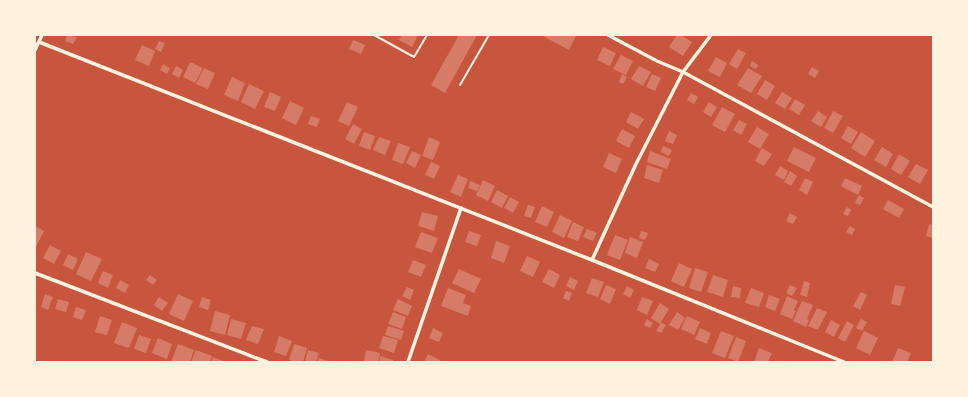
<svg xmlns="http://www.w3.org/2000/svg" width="968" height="397" viewBox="0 0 968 397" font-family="'Fira Sans',sans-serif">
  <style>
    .building { fill: #d67c66 }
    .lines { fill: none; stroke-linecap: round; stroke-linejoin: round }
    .service { stroke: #fff3e0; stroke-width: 2 }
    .minor { stroke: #fff3e0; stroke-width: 3.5 }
  </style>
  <rect width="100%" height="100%" fill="#c8553d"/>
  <g class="building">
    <path d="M67 35 77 37 73 44 65 41Z"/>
    <path d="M402 35H418L412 47 399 40Z"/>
    <path d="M459 35H477L445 93 431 85Z"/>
    <path d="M541 35H575L576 36 569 50Z"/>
    <path d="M677 35H681L692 42 683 56 669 47Z"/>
    <path d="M353 40 365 45 361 54 349 49Z"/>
    <path d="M159 41 165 43 161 52 155 49Z"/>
    <path d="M142 45 155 51 149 66 135 60Z"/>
    <path d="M603 47 616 53 610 66 597 60Z"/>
    <path d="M738 49 746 53 737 69 729 64Z"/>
    <path d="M621 55 633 61 626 75 613 69Z"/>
    <path d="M716 57 727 63 720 77 708 71Z"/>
    <path d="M752 61 758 65 756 69 750 66Z"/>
    <path d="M190 62 203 68 195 83 183 77Z"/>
    <path d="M163 64 170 68 167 74 160 70Z"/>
    <path d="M176 66 183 70 179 78 172 74Z"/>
    <path d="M639 66 651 72 643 86 631 79Z"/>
    <path d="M812 67 819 71 815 78 808 74Z"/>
    <path d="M204 68 215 73 208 89 196 84Z"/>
    <path d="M748 68 762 76 751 93 737 85Z"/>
    <path d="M622 74 627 77 623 84 619 82Z"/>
    <path d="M652 74 661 78 655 91 646 87Z"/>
    <path d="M232 77 245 83 238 101 224 95Z"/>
    <path d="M765 80 775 86 767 100 757 94Z"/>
    <path d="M249 84 264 91 255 109 241 102Z"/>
    <path d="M270 92 281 97 275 111 264 107Z"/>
    <path d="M782 92 792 98 785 109 775 103Z"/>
    <path d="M691 93 698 97 694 104 687 100Z"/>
    <path d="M795 99 805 105 799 115 789 109Z"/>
    <path d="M290 101 304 108 296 125 282 118Z"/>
    <path d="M347 102 358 107 349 126 338 121Z"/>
    <path d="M709 102 717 107 711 117 703 112Z"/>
    <path d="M722 107 735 114 725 132 712 125Z"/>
    <path d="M818 111 827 117 821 127 811 121Z"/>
    <path d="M833 111 843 116 833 133 824 128Z"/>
    <path d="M631 112 644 119 638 129 626 122Z"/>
    <path d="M311 116 320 119 317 127 308 124Z"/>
    <path d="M739 120 747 124 741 135 733 130Z"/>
    <path d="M353 124 362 129 354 144 345 139Z"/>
    <path d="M848 126 858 132 851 144 841 138Z"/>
    <path d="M757 127 769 134 760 149 748 142Z"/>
    <path d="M622 129 635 136 629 148 616 141Z"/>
    <path d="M669 131 677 135 673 144 665 141Z"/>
    <path d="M364 132 375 136 370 150 359 146Z"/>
    <path d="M861 132 875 141 865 157 851 148Z"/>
    <path d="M379 137 391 141 385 155 373 150Z"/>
    <path d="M429 137 440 142 433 160 422 156Z"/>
    <path d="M398 143 410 147 403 164 392 160Z"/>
    <path d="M663 146 672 150 669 156 661 152Z"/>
    <path d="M794 147 816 158 809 172 787 161Z"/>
    <path d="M882 147 893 154 886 167 874 160Z"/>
    <path d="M762 148 772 154 764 166 755 161Z"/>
    <path d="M412 151 421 155 415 168 406 163Z"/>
    <path d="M650 151 671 159 667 169 647 162Z"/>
    <path d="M609 153 622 159 616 173 603 167Z"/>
    <path d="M899 154 910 161 901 175 891 169Z"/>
    <path d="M431 162 440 166 434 179 425 175Z"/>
    <path d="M916 164 928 170 920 184 908 177Z"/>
    <path d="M647 165 663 170 659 183 644 178Z"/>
    <path d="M780 166 788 171 784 180 775 175Z"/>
    <path d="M790 171 797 176 791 186 784 182Z"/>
    <path d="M458 175 468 179 461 197 450 192Z"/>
    <path d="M805 178 813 182 807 195 799 190Z"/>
    <path d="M845 178 862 186 858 195 841 186Z"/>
    <path d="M483 180 495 186 488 201 476 195Z"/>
    <path d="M470 181 480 185 477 191 468 188Z"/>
    <path d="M497 190 508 196 502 208 491 202Z"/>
    <path d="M859 195 864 198 860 205 855 203Z"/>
    <path d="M510 197 519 202 513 213 504 208Z"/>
    <path d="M888 200 904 209 899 218 883 209Z"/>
    <path d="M528 205 535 207 531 218 524 216Z"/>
    <path d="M542 206 554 212 547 227 535 222Z"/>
    <path d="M847 207 851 210 848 216 843 214Z"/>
    <path d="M422 212 438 216 434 231 418 226Z"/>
    <path d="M790 213 797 217 793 224 786 221Z"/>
    <path d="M560 215 572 221 564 238 552 232Z"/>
    <path d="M573 222 584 227 578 241 567 237Z"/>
    <path d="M929 224 933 225 932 238 926 236Z"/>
    <path d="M35 226 44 231 35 249Z"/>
    <path d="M850 226 855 229 852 235 846 232Z"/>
    <path d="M587 229 597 233 593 241 583 237Z"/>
    <path d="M469 231 481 235 477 246 465 242Z"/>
    <path d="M641 231 648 233 645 240 639 238Z"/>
    <path d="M421 232 438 238 432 253 415 247Z"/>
    <path d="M615 235 628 240 620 260 607 255Z"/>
    <path d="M630 237 643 242 637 258 625 253Z"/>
    <path d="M496 241 510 246 504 263 491 258Z"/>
    <path d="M50 245 61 251 54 264 43 258Z"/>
    <path d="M86 252 102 259 91 281 76 274Z"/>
    <path d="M68 254 78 259 73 270 63 265Z"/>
    <path d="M527 256 540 262 533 277 520 271Z"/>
    <path d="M649 259 659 264 655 272 645 268Z"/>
    <path d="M413 260 426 265 421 277 408 272Z"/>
    <path d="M679 263 692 269 684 287 671 281Z"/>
    <path d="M695 268 708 272 701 292 689 288Z"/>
    <path d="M459 269 481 279 474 293 452 283Z"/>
    <path d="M549 269 560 275 554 288 542 282Z"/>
    <path d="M103 271 113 275 108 288 98 283Z"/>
    <path d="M150 275 157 280 153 285 146 280Z"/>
    <path d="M713 275 728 280 723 297 707 292Z"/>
    <path d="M570 277 578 281 574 290 566 286Z"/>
    <path d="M592 278 604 282 598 297 586 293Z"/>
    <path d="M120 280 129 285 125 293 116 288Z"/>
    <path d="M804 281 810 283 807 297 800 295Z"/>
    <path d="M606 285 616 289 610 304 600 299Z"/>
    <path d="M790 285 797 288 792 296 786 293Z"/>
    <path d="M895 285 905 287 900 306 891 304Z"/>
    <path d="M627 286 634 290 630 298 623 294Z"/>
    <path d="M733 286 741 288 740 298 731 297Z"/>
    <path d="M407 287 414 290 410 300 402 296Z"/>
    <path d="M448 288 466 295 463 303 471 306 468 316 441 306Z"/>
    <path d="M751 288 764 293 759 307 745 303Z"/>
    <path d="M566 291 572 293 569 301 563 298Z"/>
    <path d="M861 292 867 295 860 310 853 306Z"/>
    <path d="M45 294 53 297 48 310 41 307Z"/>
    <path d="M178 294 193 301 184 321 169 314Z"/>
    <path d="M769 295 780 299 775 311 765 307Z"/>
    <path d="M787 296 798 301 794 310 796 311 792 319 780 314Z"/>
    <path d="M159 297 168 303 162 311 154 305Z"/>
    <path d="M202 297 211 300 208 310 199 307Z"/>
    <path d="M642 297 653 301 647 315 637 310Z"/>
    <path d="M58 299 69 302 66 312 55 309Z"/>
    <path d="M398 299 412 306 408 316 393 310Z"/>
    <path d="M802 301 813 305 807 319 809 320 806 327 793 321Z"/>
    <path d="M660 303 669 309 661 322 666 325 661 333 656 331 660 324 651 318Z"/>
    <path d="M76 307 86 310 82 320 73 317Z"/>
    <path d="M817 308 827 312 818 330 808 326Z"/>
    <path d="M215 311 230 315 225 335 210 331Z"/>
    <path d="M393 312 406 317 402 329 388 324Z"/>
    <path d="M677 312 685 318 678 330 669 325Z"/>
    <path d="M100 316 112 320 107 335 95 332Z"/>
    <path d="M687 316 700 322 694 335 681 329Z"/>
    <path d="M231 319 246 323 241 339 227 335Z"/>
    <path d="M647 319 653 323 650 328 644 325Z"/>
    <path d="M861 319 867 322 862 331 856 328Z"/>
    <path d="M831 320 840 325 834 337 825 332Z"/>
    <path d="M847 321 854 325 845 342 838 338Z"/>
    <path d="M122 322 137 328 129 348 114 343Z"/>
    <path d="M252 326 264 329 258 344 246 340Z"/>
    <path d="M388 326 404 331 401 340 385 335Z"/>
    <path d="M433 328 443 333 439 342 429 338Z"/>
    <path d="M700 328 711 333 707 344 695 339Z"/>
    <path d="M721 331 734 336 725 358 712 353Z"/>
    <path d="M864 331 878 338 870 355 856 348Z"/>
    <path d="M139 335 151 339 146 353 134 349Z"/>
    <path d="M279 336 292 341 286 356 274 352Z"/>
    <path d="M383 336 398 340 394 353 379 348Z"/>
    <path d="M736 337 746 341 738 362 728 358Z"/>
    <path d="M158 338 172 344 167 359 152 353Z"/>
    <path d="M178 344 194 350 190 362H171Z"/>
    <path d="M294 344 307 348 303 362H296L289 360Z"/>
    <path d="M759 348 772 353 768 362H754Z"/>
    <path d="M898 348 911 353 907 362H892Z"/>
    <path d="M196 350 212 356 210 362H191Z"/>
    <path d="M308 350 319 353 316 362 305 361Z"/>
    <path d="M366 350 380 353 378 362H364Z"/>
    <path d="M428 354 440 360 439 362H424Z"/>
    <path d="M380 356 393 360V362H379Z"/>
    <path d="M213 357 226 362H211Z"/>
    <path d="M319 358 328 361V362H317Z"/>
  </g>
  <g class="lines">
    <g class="service">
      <path d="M374 35 414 57 427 35"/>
      <path d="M460 85 489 35"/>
    </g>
    <g class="minor">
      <path d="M608 35 657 61 683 72 933 207"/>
      <path d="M39 42 592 260 844 362"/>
      <path d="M35 50 42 35"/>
      <path d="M592 260 636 164 683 72 711 35"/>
      <path d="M35 273 267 362"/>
      <path d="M408 362 461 208"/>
    </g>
  </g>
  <rect width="968" height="397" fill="none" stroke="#fff3e0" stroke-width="72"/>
</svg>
